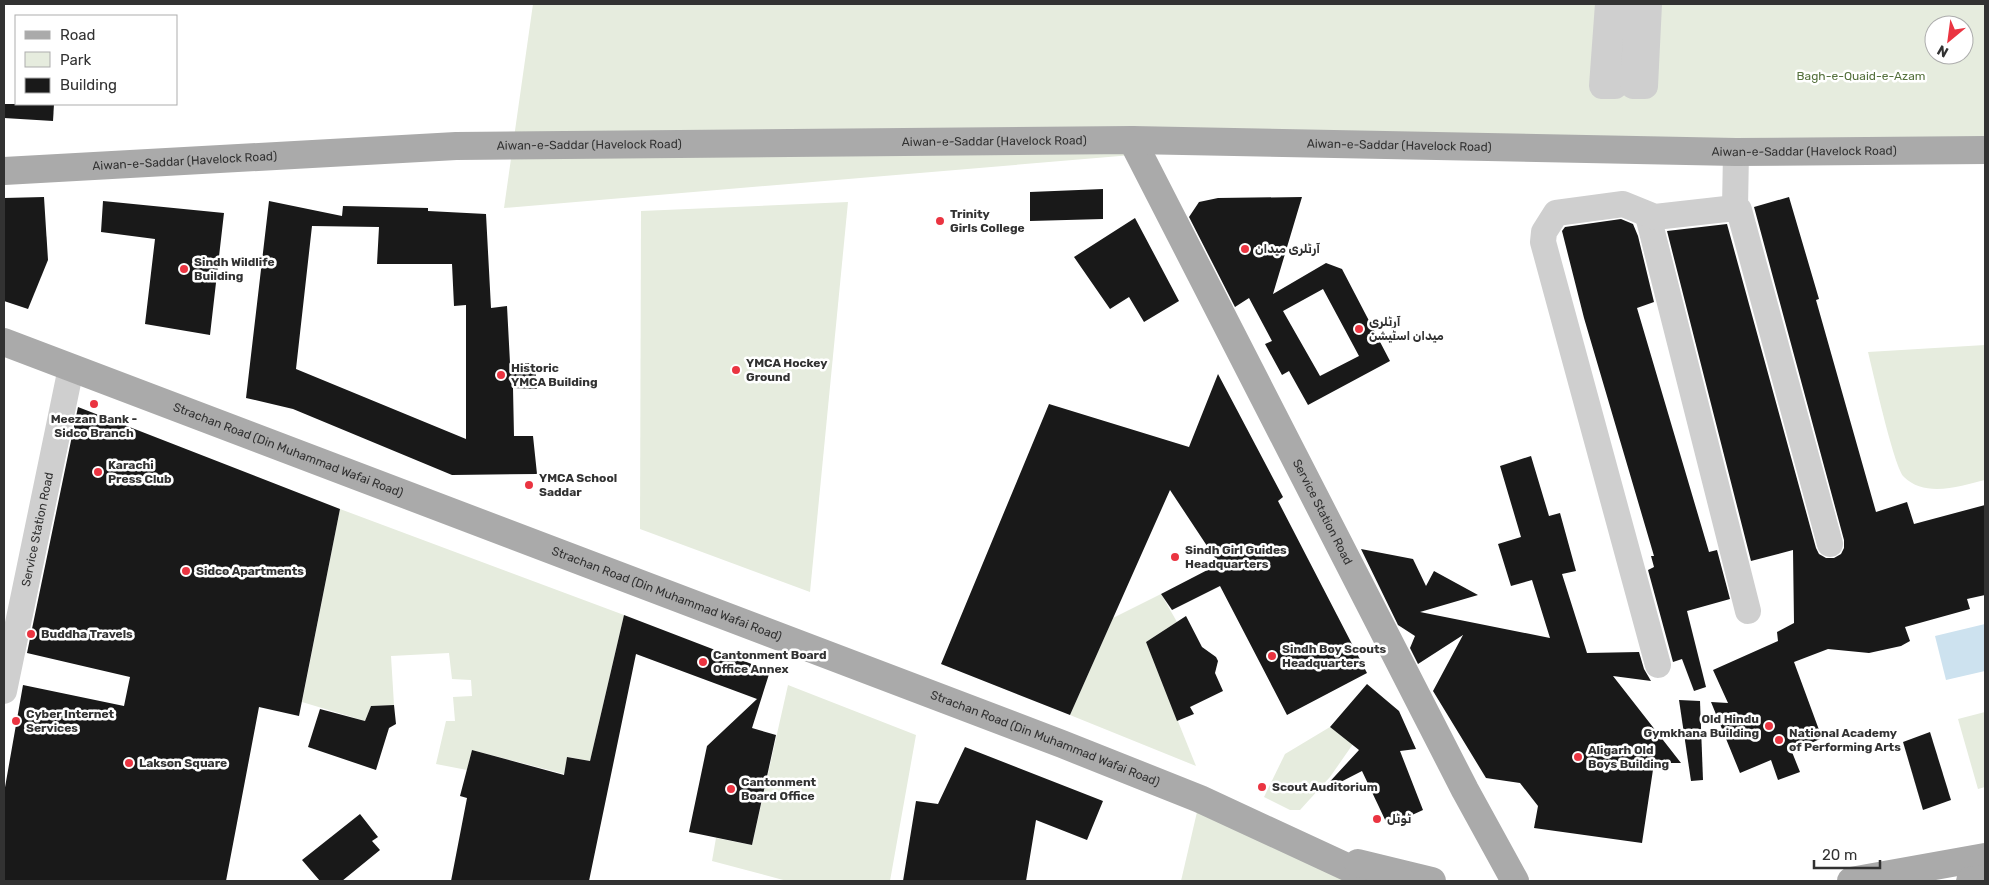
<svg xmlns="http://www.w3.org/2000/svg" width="1989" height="885" viewBox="0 0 1989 885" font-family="Rubik,Cairo,sans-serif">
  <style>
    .green { fill: #e6ecde; fill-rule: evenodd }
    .water { fill: #cde2ef }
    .building { fill: #191919; fill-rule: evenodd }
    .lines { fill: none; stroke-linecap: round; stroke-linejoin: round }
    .minor { stroke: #cfcfcf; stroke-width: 26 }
    .major { stroke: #aaa; stroke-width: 28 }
    .poi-dot { fill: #ea3441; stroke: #fff; stroke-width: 2 }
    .labels { text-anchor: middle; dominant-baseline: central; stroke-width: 5; stroke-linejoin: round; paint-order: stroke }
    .park-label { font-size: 12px; fill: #55713d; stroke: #fff }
    .street-label { font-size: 12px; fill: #323232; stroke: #fff }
    .poi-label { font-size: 12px; font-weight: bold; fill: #323232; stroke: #fff; text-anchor: start }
  </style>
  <rect width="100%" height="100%" fill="#fff"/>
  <g class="green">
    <path d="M533 4H1985V149L1275 143 504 208ZM1934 25H1964V55H1934Z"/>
    <path d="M848 202 810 592 640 529 641 211Z"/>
    <path d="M1985 345V480C1961 486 1925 498 1904 477 1894 467 1873 372 1868 352Z"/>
    <path d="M340 509 624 615 590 761 568 757 564 774 472 750 467 770 436 764 446 721H455L453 697 472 696 471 680 452 679 449 653 391 656 394 705 371 706 365 721 302 702Z"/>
    <path d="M1161 594 1177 622 1146 642 1196 766 1070 715 1113 618Z"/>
    <path d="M788 685 916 735 890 881H787L712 861 716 838 752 845Z"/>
    <path d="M1985 712V787L1978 789 1958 719Z"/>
    <path d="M1330 727 1353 744 1330 777 1300 810H1290L1264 797 1285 754Z"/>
    <path d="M1200 799 1407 881H1181Z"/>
  </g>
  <path class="water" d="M1985 624V671L1946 680 1935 636Z"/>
  <g class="building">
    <path d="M4 104H54L53 121 4 118Z"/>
    <path d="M1103 189V219L1030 221V192Z"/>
    <path d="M44 197 48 260 28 309 4 301V198Z"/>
    <path d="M1302 197 1273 294 1326 263 1342 269 1390 361 1308 405 1289 371 1282 375 1265 344 1272 341 1249 298 1235 307 1189 217 1199 202 1218 198ZM1323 289 1359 356 1320 376 1283 311Z"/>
    <path d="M1789 197 1819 299 1816 300 1876 512 1907 502 1914 524 1985 505V595L1967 599 1970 609 1905 627 1910 641 1901 646 1869 653 1828 649 1794 662 1822 738 1792 752 1800 772 1778 780 1771 760 1740 773 1711 702 1728 703 1713 670 1778 641 1777 632 1794 623 1793 550 1751 561 1667 231 1727 224 1816 548 1819 554 1826 558H1834L1841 554 1844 548V540L1754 207Z"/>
    <path d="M103 201 224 213 210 335 145 324 155 239 101 232Z"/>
    <path d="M269 201 342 216 343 206 428 208V211L486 214 491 308 507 306 510 363H535L537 389 513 388 514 436H533L537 474 452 475 293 409 246 398ZM312 226 379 227 377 264H452L454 306 466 305V439L296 369Z"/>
    <path d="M1135 218 1179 301 1144 322 1129 297 1110 309 1074 257Z"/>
    <path d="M1621 219 1633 224 1638 236 1654 302 1637 308 1709 552 1717 550 1730 599 1687 611 1706 687 1694 691 1682 659 1673 662 1648 570 1654 567 1651 556H1654L1584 318 1562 231 1565 227Z"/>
    <path d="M1218 374 1283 497 1278 501 1367 673 1287 715 1220 586 1172 610 1161 594 1219 564 1170 490 1070 715 941 664 1049 404 1189 447Z"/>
    <path d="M78 407 340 509 299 716 259 707 226 881H4V793L23 685 124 706 130 677 27 653Z"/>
    <path d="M1531 456 1549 516 1560 513 1576 571 1562 574 1587 653 1639 652 1644 669 1651 681 1613 676 1681 763H1654L1642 843 1534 828 1538 806 1520 783 1486 778 1433 691 1463 635 1418 664 1410 648 1415 636 1398 625 1361 549 1413 559 1426 586 1434 571 1478 595 1420 612 1550 638 1532 580 1511 586 1498 544 1521 537 1500 466Z"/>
    <path d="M624 615 770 671 752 728 776 735 752 845 689 832 707 746 757 699 636 654 589 881H451L467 798 460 796 472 750 564 775 567 757 590 761Z"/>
    <path d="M1186 616 1202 647 1216 657 1218 661 1215 673 1223 691 1190 707 1194 714 1177 721 1146 642Z"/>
    <path d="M1367 684 1399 711 1416 749 1400 751 1423 810 1388 826 1362 771 1325 790 1324 788 1359 750 1330 727Z"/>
    <path d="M1679 700 1700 701 1703 780 1691 781Z"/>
    <path d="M394 705 396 724 389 728 376 770 308 747 320 709 365 721 371 706Z"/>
    <path d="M1930 732 1951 800 1923 810 1903 742Z"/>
    <path d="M965 747 1103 801 1087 840 1036 820 1026 881H903L916 801 938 804Z"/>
    <path d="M360 814 378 837 372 841 380 850 342 881H320L302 860Z"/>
  </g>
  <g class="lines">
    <g class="minor">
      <path d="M1608 4 1602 86H1615L1619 4"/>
      <path d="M1638 4 1633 86H1645L1649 4"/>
      <path d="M1735 208 1736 152"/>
      <path d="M1648 216 1748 611"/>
      <path d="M1658 665 1543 242 1544 232 1556 213 1623 204 1655 217 1735 208 1739 210 1830 544"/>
      <path id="s1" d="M4 691 71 368"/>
    </g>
    <g class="major">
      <path id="s2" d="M1132 140 1465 790 1515 881"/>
      <path id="s3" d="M4 171 456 146 1132 140 1736 152 1985 150"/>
      <path id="s4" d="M4 342 1062 744 1200 799 1377 881"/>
      <path d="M1358 863 1432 881"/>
      <path d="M1851 881 1985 857"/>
      <path d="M1970 881 1985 879"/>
    </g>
  </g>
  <g class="poi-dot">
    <circle cx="940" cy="221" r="5"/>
    <circle cx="1245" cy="249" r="5"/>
    <circle cx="184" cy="269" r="5"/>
    <circle cx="1359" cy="329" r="5"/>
    <circle cx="736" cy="370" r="5"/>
    <circle cx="501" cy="375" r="5"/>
    <circle cx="94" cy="404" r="5"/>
    <circle cx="98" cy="472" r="5"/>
    <circle cx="529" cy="485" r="5"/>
    <circle cx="1175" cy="557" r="5"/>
    <circle cx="186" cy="571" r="5"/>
    <circle cx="31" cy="634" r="5"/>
    <circle cx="1272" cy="656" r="5"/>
    <circle cx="703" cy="662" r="5"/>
    <circle cx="16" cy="721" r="5"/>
    <circle cx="1769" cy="726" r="5"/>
    <circle cx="1779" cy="740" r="5"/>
    <circle cx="1578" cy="757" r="5"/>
    <circle cx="129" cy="763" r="5"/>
    <circle cx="1262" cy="787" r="5"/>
    <circle cx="731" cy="789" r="5"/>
    <circle cx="1377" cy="819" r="5"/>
  </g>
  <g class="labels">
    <g class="park-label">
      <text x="1861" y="76">Bagh-e-Quaid-e-Azam</text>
    </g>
    <g class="street-label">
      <text stroke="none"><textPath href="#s3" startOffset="991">Aiwan-e-Saddar (Havelock Road)</textPath></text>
      <text stroke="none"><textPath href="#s3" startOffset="586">Aiwan-e-Saddar (Havelock Road)</textPath></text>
      <text stroke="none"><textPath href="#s3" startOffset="1396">Aiwan-e-Saddar (Havelock Road)</textPath></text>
      <text stroke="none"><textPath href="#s3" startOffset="1801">Aiwan-e-Saddar (Havelock Road)</textPath></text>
      <text stroke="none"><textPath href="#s3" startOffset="181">Aiwan-e-Saddar (Havelock Road)</textPath></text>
      <text stroke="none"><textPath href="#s4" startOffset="304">Strachan Road (Din Muhammad Wafai Road)</textPath></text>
      <text stroke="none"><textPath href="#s2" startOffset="418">Service Station Road</textPath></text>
      <text stroke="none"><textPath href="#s1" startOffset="165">Service Station Road</textPath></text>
      <text stroke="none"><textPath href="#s4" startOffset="709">Strachan Road (Din Muhammad Wafai Road)</textPath></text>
      <text stroke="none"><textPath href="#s4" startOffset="1114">Strachan Road (Din Muhammad Wafai Road)</textPath></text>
    </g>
    <g class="poi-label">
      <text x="950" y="214">Trinity<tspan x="950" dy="14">Girls College</tspan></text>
      <text x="1255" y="249">آرٹلری میدان</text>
      <text x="194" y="262">Sindh Wildlife<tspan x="194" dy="14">Building</tspan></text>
      <text x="1369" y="322">آرٹلری<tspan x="1369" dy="14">میدان اسٹیشن</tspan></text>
      <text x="746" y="363">YMCA Hockey<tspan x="746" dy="14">Ground</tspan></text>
      <text x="511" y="368">Historic<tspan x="511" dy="14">YMCA Building</tspan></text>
      <text x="94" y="419" text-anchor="middle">Meezan Bank -<tspan x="94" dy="14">Sidco Branch</tspan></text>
      <text x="108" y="465">Karachi<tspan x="108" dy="14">Press Club</tspan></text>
      <text x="539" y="478">YMCA School<tspan x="539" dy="14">Saddar</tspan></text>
      <text x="1185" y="550">Sindh Girl Guides<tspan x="1185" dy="14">Headquarters</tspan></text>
      <text x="196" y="571">Sidco Apartments</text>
      <text x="41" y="634">Buddha Travels</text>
      <text x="1282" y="649">Sindh Boy Scouts<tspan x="1282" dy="14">Headquarters</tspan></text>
      <text x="713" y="655">Cantonment Board<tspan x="713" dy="14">Office Annex</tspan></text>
      <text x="26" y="714">Cyber Internet<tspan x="26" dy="14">Services</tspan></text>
      <text x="1759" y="719" text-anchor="end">Old Hindu<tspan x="1759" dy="14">Gymkhana Building</tspan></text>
      <text x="1789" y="733">National Academy<tspan x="1789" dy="14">of Performing Arts</tspan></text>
      <text x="1588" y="750">Aligarh Old<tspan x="1588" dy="14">Boys Building</tspan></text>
      <text x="139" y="763">Lakson Square</text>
      <text x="741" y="782">Cantonment<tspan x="741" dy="14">Board Office</tspan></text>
      <text x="1272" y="787">Scout Auditorium</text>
      <text x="1387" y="819">ٹوٹل</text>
    </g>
  </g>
  <rect width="1989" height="885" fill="none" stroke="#323232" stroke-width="10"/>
  <rect x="15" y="15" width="162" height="90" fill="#ffffff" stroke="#adadad"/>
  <rect x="25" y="31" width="25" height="8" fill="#aaaaaa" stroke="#adadad"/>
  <text x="60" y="40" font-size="15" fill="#323232">Road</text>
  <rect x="25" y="52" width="25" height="15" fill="#e6ecde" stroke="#adadad"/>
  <text x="60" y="65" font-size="15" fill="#323232">Park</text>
  <rect x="25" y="78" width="25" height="15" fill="#191919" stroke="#adadad"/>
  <text x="60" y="90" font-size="15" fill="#323232">Building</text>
  <g transform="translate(1949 40) rotate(209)"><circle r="24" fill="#ffffff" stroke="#adadad"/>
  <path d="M0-4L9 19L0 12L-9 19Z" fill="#ea3441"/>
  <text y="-8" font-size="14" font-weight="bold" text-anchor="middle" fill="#323232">N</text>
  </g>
  <path d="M1814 860v8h66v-8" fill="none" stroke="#323232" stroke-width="2.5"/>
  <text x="1822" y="860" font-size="15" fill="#323232" stroke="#ffffff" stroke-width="4" paint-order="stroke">20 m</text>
</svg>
